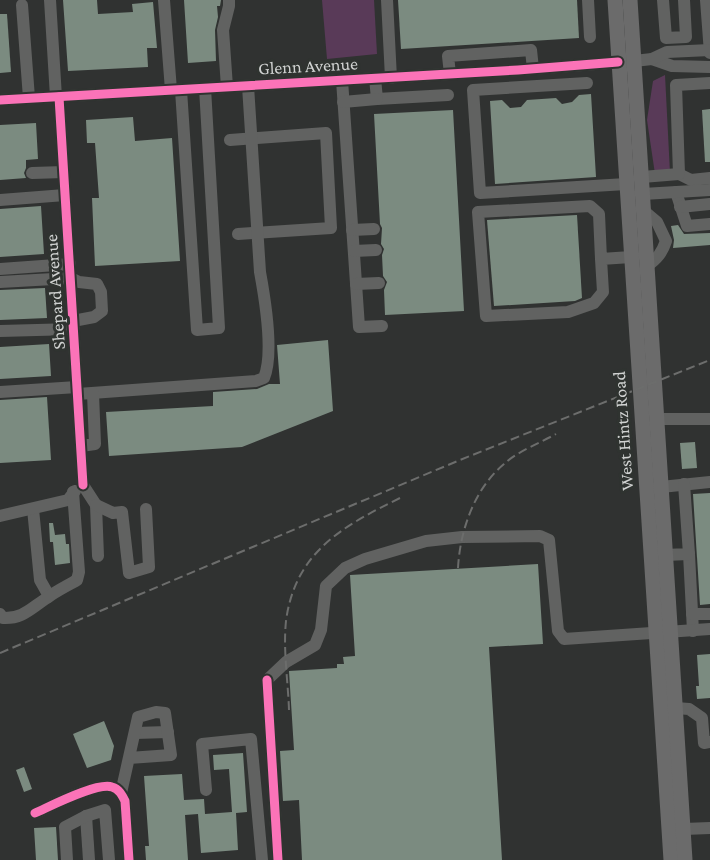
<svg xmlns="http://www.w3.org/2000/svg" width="710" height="860" viewBox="0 0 710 860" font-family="'Crimson Pro',serif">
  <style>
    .green { fill: #593a58 }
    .building { fill: #7b8b80 }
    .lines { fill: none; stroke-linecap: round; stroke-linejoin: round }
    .minor { stroke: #616261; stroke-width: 12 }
    .major { stroke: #6b6b6b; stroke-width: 15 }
    .rail { stroke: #6c6d6c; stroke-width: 2; stroke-dasharray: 9 4.5; stroke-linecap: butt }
    .cycleway-casing { stroke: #2f3330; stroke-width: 13 }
    .cycleway { stroke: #fb73b8; stroke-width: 9 }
    .labels { text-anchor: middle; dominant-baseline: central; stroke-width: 6; stroke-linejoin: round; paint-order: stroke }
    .street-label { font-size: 18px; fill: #d0d2d1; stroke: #2f3330 }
  </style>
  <rect width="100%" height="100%" fill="#303231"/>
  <g class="green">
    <path d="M322 0H374L377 54 327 59Z"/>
    <path d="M665 75 670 173 655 174 647 120 653 81Z"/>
  </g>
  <g class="building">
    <path d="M63 0H97L98 14 133 12 132 4 153 2 157 48H147L148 67 68 71Z"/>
    <path d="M184 0H221L220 6H217L218 17 215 30 216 61 188 63Z"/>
    <path d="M398 0H577L579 38 401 49Z"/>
    <path d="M0 14H7L11 72 0 73Z"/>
    <path d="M591 94 596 177 495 184 490 101 502 100 510 108 521 107 527 100 556 98 562 104 572 102 579 95Z"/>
    <path d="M710 109V162H705L702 110Z"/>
    <path d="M453 110 464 311 385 315 384 290 387 282 383 276 382 255 384 249 381 244 382 228 380 224 374 114Z"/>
    <path d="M133 117 135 141 172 138 180 261 95 266 92 198H99L95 143H87L86 120Z"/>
    <path d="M36 123 38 159 26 160V168L24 173 26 178 0 180V125Z"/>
    <path d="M41 206 44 254 0 257V209Z"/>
    <path d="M577 215 582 298 575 301 494 306 487 220Z"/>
    <path d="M678 225 684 234 710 233V245L673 248 674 240 671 226Z"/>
    <path d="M45 288 47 318 0 320V290Z"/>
    <path d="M328 340 333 411 242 447 109 456 106 412 213 406V392L257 389 269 384H280L277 345Z"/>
    <path d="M49 344 51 376 0 379V347Z"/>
    <path d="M47 397 51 460 0 463V400Z"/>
    <path d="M695 442 697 468 682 469 680 443Z"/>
    <path d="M710 493V604L700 605 693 494Z"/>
    <path d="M49 523H53L55 535 65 534 66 544H69L70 563 55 565 53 542H50Z"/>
    <path d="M538 564 543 644 489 647 502 860H302L299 800 283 801 280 751 294 750 289 671 337 668V664H344L343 657 355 656 350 575Z"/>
    <path d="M710 654V698L697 699 696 686H699L697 655Z"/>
    <path d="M104 721 114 746 111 760 87 768 73 734Z"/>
    <path d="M243 753 247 812 236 813 238 850 201 853 198 814 185 815 188 860H146L145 846H149L144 776 182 774 184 800 204 799 205 814 232 812 229 769 214 770 213 755Z"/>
    <path d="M24 767 32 789 24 792 16 770Z"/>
    <path d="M56 827 58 860H36L34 828Z"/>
  </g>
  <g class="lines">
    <g class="minor">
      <path d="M50 0 56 97"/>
      <path d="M164 0 171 90"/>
      <path d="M387 0 391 78"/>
      <path d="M588 0 590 37"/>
      <path d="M663 0 666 38 686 37 684 0"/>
      <path d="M706 0 710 53"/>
      <path d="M22 5 29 98"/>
      <path d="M652 59 672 66 710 67"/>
      <path d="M450 74 448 56 531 50 533 69"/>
      <path d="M375 78 377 99 448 95"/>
      <path d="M342 80 359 327 382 326"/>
      <path d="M587 83 473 90 480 193 626 184"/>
      <path d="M227 87 223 30 229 6V0"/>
      <path d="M181 90 197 330 219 328 205 88"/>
      <path d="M59 97 83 485 96 505 98 556"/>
      <path d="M0 100 518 70 634 61 652 59 667 52 710 50"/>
      <path d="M343 102 377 99"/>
      <path d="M230 140 326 133 331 228 238 234"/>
      <path d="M32 173 64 172"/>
      <path d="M679 174 691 180 710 178"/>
      <path d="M642 177 679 174 676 85 710 83"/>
      <path d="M676 192 687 226 710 224"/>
      <path d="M643 194 710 190"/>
      <path d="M0 200 65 195"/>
      <path d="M680 207 710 204"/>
      <path d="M644 211 657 222 666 241C662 253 657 259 647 266"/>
      <path d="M352 230 374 229"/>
      <path d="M354 251 376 250"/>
      <path d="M601 259 603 292 594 303 568 312 486 316 478 212 590 206 599 214 601 259 631 257"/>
      <path d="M0 269 70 264"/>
      <path d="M0 282 71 278 79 282 97 284 101 292 102 311 94 317 73 321"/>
      <path d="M356 284 379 283"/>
      <path d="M0 331 74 329"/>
      <path d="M0 392 77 387"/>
      <path d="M78 394 256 381 264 378C274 354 265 299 260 272L248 86"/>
      <path d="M657 419H710"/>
      <path d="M81 446 95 444 93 393"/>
      <path d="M661 487 710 482"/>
      <path d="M96 505 113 513 122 512 129 573 149 567 146 509"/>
      <path d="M33 509 40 580 49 596"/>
      <path d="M0 516 68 500 75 491"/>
      <path d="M689 554 693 631"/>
      <path d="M665 555 689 554 684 484"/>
      <path d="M0 614 3 618C23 619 31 608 47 598 56 591 67 586 77 580L79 572 73 492"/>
      <path d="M692 614H710"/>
      <path d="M676 708 689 709 702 718 704 743 710 742"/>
      <path d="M135 733 168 732"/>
      <path d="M206 790 202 744 251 739 262 860"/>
      <path d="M121 793 138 717 156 712 165 713 171 755 129 758"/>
      <path d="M35 813C51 806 97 782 112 787 119 789 122 795 125 801L129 860"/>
      <path d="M86 816 89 860"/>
      <path d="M684 829 710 828"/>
      <path d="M67 860 65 827 86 816 105 810 109 860"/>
      <path d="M278 860 267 680 286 662 315 645 321 630 326 586 345 568 365 559 426 541 462 537 540 536 549 540 558 631 564 639 710 629"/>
    </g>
    <g class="major">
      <path d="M615 0 671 860"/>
      <path d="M630 0 685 860"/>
    </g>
    <g class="rail">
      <path d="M458 568C460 531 474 489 504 464 518 451 540 443 556 434"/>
      <path d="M0 653 460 460 710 360"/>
      <path d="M289 710C288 681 283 650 286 621 295 552 343 526 400 498"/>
    </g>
    <defs>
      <g id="cycleway">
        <path d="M59 97 83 485"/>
        <path d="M0 100 518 70 618 62"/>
        <path d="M267 680 278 860"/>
        <path d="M35 813C51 806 97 782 112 787 119 789 122 795 125 801L129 860"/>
      </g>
    </defs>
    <use href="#cycleway" class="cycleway-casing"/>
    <use href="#cycleway" class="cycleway"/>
  </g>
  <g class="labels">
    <g class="street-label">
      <text transform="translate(308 66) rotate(-3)">Glenn Avenue</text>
      <text transform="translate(55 292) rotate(-94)">Shepard Avenue</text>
      <text transform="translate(623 431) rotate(-94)">West Hintz Road</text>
    </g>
  </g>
</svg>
